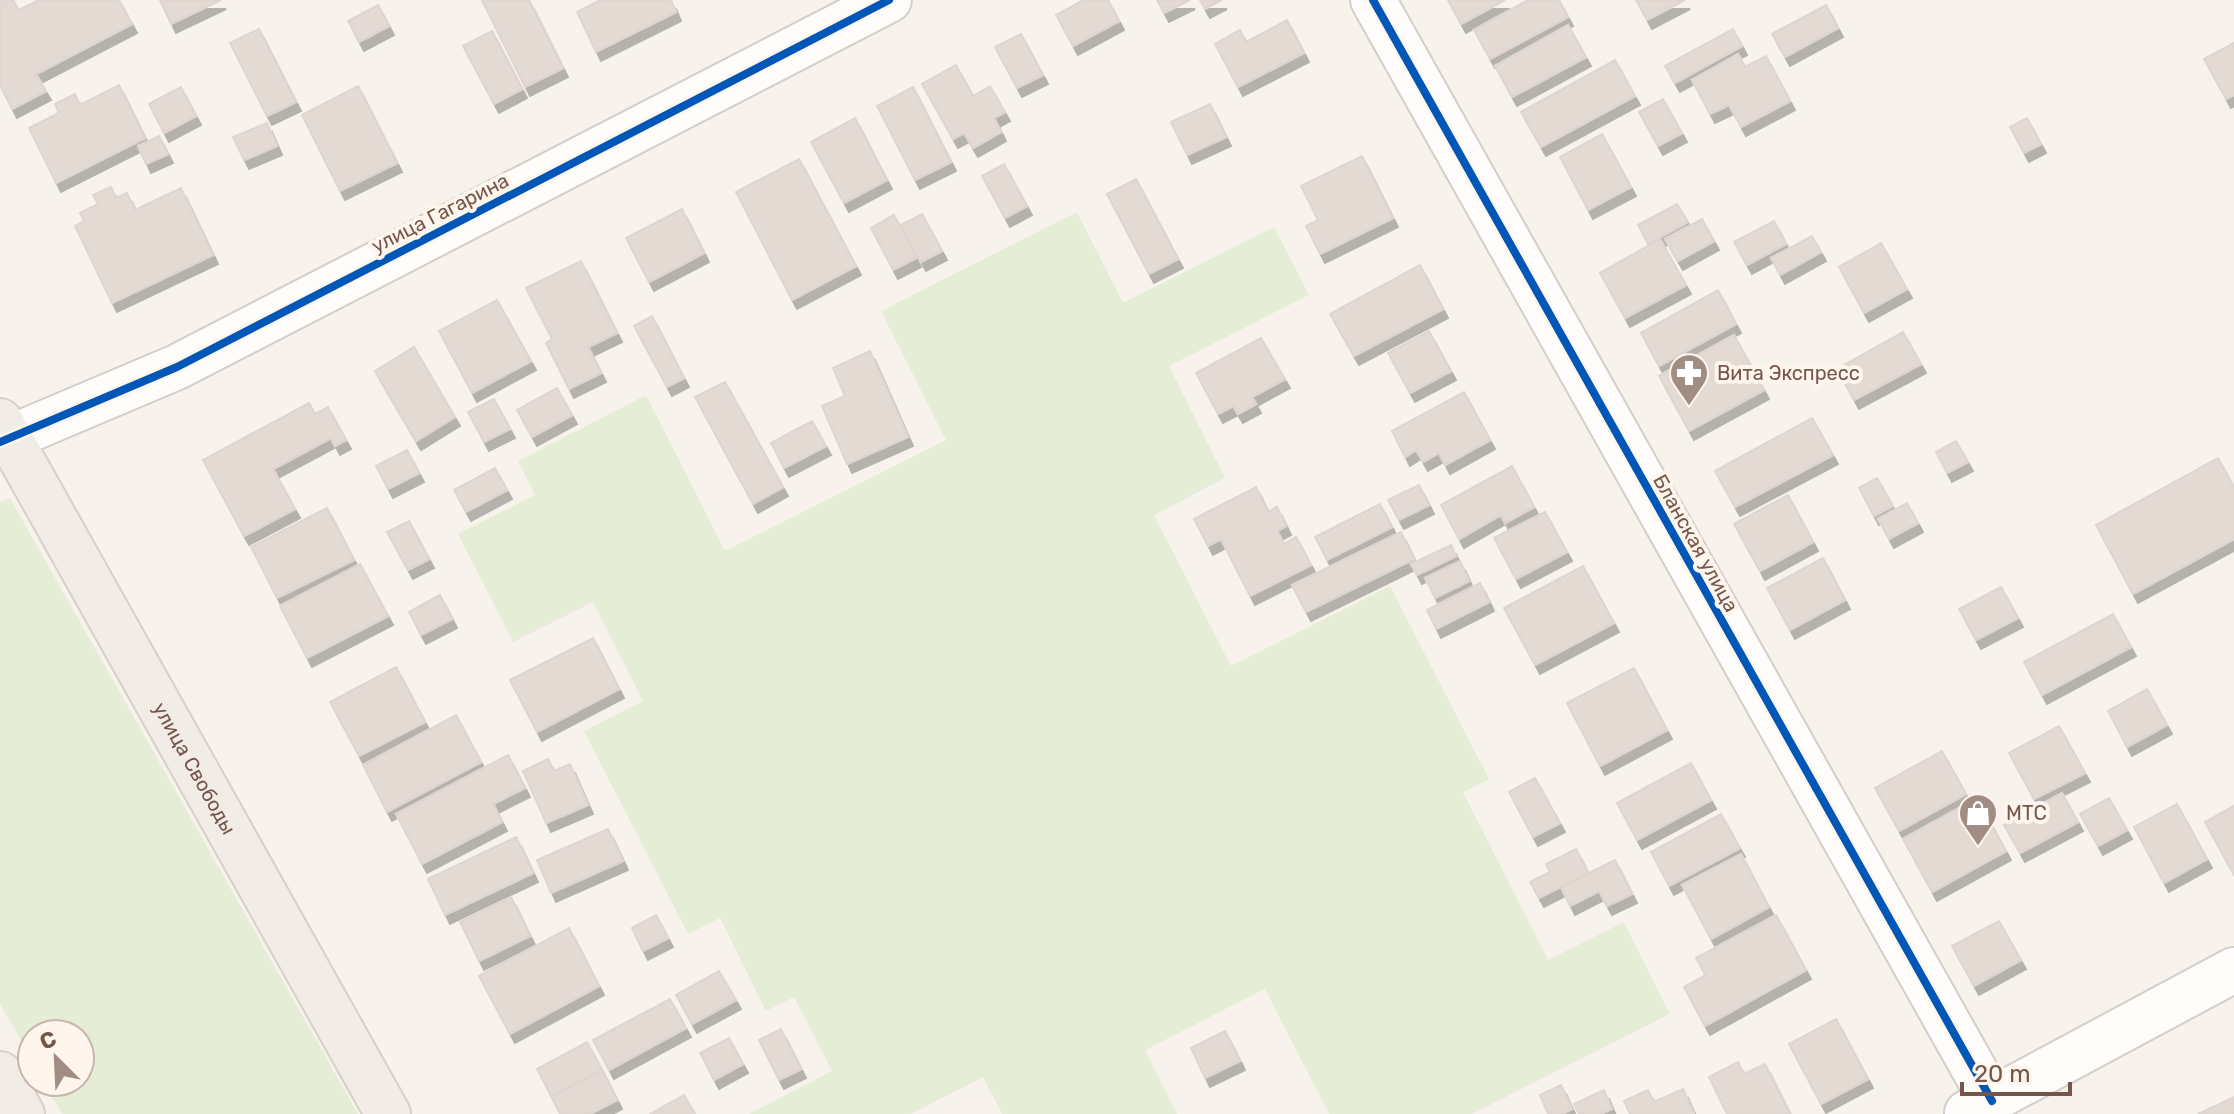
<svg xmlns="http://www.w3.org/2000/svg" width="2234" height="1114" viewBox="0 0 2234 1114" font-family="Rubik,sans-serif">
  <style>
    .green { fill: #e6edd7 }
    .building { fill: #e3dad4; stroke: #e0d4ce; stroke-width: 2; filter: url(#shadow) }
    .lines { fill: none; stroke-linecap: round; stroke-linejoin: round }
    .minor-casing { stroke: #d6cdc8; stroke-width: 48 }
    .major-casing { stroke: #d8cfca; stroke-width: 48 }
    .minor { stroke: #fefdfc; stroke-width: 44 }
    .major { stroke: #f2ece6; stroke-width: 44 }
    .cycleway-casing { stroke: #fef6ed; stroke-width: 13 }
    .cycleway { stroke: #0057b8; stroke-width: 8 }
    .labels { text-anchor: middle; dominant-baseline: central; stroke-width: 8; stroke-linejoin: round; paint-order: stroke }
    .street-label { font-size: 20px; fill: #75564c; stroke: #fef6ed }
    .poi-label { font-size: 20px; fill: #75564c; stroke: #fef6ed; text-anchor: start }
  </style>
  <defs>
    <filter id="shadow"><feDropShadow dx="5" dy="9" stdDeviation="0" flood-color="#0004"/></filter>
  </defs>
  <rect width="100%" height="100%" fill="#f7f2ec"/>
  <g class="green">
    <path d="M1077 212 1123 303 1274 227 1309 295 1169 366 1225 478 1154 515 1231 666 1390 586 1489 779 1463 792 1548 960 1624 922 1670 1014 1472 1114H1329L1265 989 1145 1050 1177 1114H1002L983 1077 911 1114H749L832 1071 794 997 766 1011 720 918 688 934 584 731 643 701 593 602 513 642 458 534 535 495 518 461 646 395 725 551 946 440 881 311Z"/>
    <path d="M10 498 358 1114H62L44 1082H80V1034H32V1060L0 1004V502Z"/>
  </g>
  <g class="building">
    <path d="M3 0H13L19 10 39 0H119L132 24 36 74 46 91 12 109 0 85V2Z"/>
    <path d="M160 0H221L171 24Z"/>
    <path d="M482 0H529L563 68 525 87Z"/>
    <path d="M600 0H671L676 12 596 52 577 12Z"/>
    <path d="M1084 0H1108L1119 21 1073 46 1056 15Z"/>
    <path d="M1157 0H1190L1164 13Z"/>
    <path d="M1200 0H1222L1205 9Z"/>
    <path d="M1448 0H1505L1461 24Z"/>
    <path d="M1528 0H1559L1568 17 1490 59 1474 30Z"/>
    <path d="M1636 0H1685L1647 20Z"/>
    <path d="M378 5 389 26 359 42 348 21Z"/>
    <path d="M1826 5 1838 28 1785 57 1772 34Z"/>
    <path d="M1287 20 1304 53 1238 87 1215 44 1240 30 1246 42Z"/>
    <path d="M1568 25 1586 57 1512 97 1495 66Z"/>
    <path d="M259 29 296 102 267 116 230 43Z"/>
    <path d="M1733 29 1742 46 1675 83 1665 66Z"/>
    <path d="M492 31 522 89 494 104 463 46Z"/>
    <path d="M1021 34 1043 75 1017 88 995 47Z"/>
    <path d="M2234 43V95L2226 99 2204 59Z"/>
    <path d="M1738 54 1745 67 1766 56 1790 101 1741 127 1729 105 1710 114 1692 80Z"/>
    <path d="M1615 60 1635 96 1541 147 1521 112Z"/>
    <path d="M956 65 973 96 990 86 1005 112 994 118 1001 132 973 148 964 133 953 139 922 84Z"/>
    <path d="M119 85 145 138 56 183 29 128 59 113 55 104 75 94 80 105Z"/>
    <path d="M358 86 397 163 340 191 302 115Z"/>
    <path d="M181 87 196 116 164 133 149 104Z"/>
    <path d="M913 87 951 162 915 180 877 106Z"/>
    <path d="M1663 99 1682 133 1658 146 1639 112Z"/>
    <path d="M1210 104 1226 137 1187 155 1171 122Z"/>
    <path d="M855 118 887 180 844 203 811 142Z"/>
    <path d="M2027 118 2041 144 2024 153 2010 127Z"/>
    <path d="M267 123 277 146 244 160 233 137Z"/>
    <path d="M1602 134 1631 187 1588 210 1560 157Z"/>
    <path d="M159 136 168 154 146 164 138 146Z"/>
    <path d="M1362 156 1393 218 1320 254 1306 226 1318 220 1301 186Z"/>
    <path d="M799 159 856 266 792 300 736 192Z"/>
    <path d="M1004 164 1027 206 1005 218 982 176Z"/>
    <path d="M1136 179 1178 259 1149 274 1107 194Z"/>
    <path d="M111 187 116 198 127 193 135 210 181 188 213 255 112 303 75 226 84 221 80 213 98 204 93 195Z"/>
    <path d="M1677 204 1688 222 1648 244 1638 225Z"/>
    <path d="M682 209 704 253 649 282 626 238Z"/>
    <path d="M922 214 942 251 921 262 901 225Z"/>
    <path d="M894 215 916 258 893 270 871 228Z"/>
    <path d="M1702 219 1714 241 1678 261 1665 239Z"/>
    <path d="M1774 221 1786 244 1747 265 1734 242Z"/>
    <path d="M1812 236 1821 252 1780 275 1771 258Z"/>
    <path d="M1660 239 1686 285 1625 318 1600 273Z"/>
    <path d="M1881 243 1907 289 1864 313 1839 267Z"/>
    <path d="M581 261 617 333 588 347 601 373 569 389 546 343 552 339 526 288Z"/>
    <path d="M1420 265 1443 309 1354 356 1330 314Z"/>
    <path d="M1718 290 1736 324 1659 366 1641 333Z"/>
    <path d="M497 300 531 361 472 393 439 331Z"/>
    <path d="M652 316 684 378 667 387 634 326Z"/>
    <path d="M1429 331 1451 371 1410 393 1388 353Z"/>
    <path d="M1903 332 1921 364 1854 400 1837 369Z"/>
    <path d="M1734 335 1764 390 1689 431 1659 376Z"/>
    <path d="M1261 338 1285 379 1252 397 1256 404 1238 414 1233 406 1218 414 1196 373Z"/>
    <path d="M414 347 455 417 416 441 375 371Z"/>
    <path d="M870 351 908 437 847 464 822 406 845 396 833 368Z"/>
    <path d="M725 382 783 487 753 504 695 397Z"/>
    <path d="M557 388 572 415 532 437 517 410Z"/>
    <path d="M1464 392 1490 440 1445 465 1439 453 1423 462 1416 450 1405 457 1392 431Z"/>
    <path d="M494 399 510 429 484 442 468 412Z"/>
    <path d="M309 403 315 414 328 407 346 440 335 446 331 438 273 469 295 509 244 536 203 460Z"/>
    <path d="M1812 418 1833 455 1735 507 1715 471Z"/>
    <path d="M812 421 826 446 784 468 771 443Z"/>
    <path d="M1956 441 1968 462 1947 473 1936 452Z"/>
    <path d="M407 450 419 473 388 489 376 466Z"/>
    <path d="M2218 458 2234 487V539L2133 594 2096 525Z"/>
    <path d="M1512 466 1534 507 1505 523 1501 515 1459 539 1441 505Z"/>
    <path d="M495 468 507 490 466 512 454 490Z"/>
    <path d="M1877 478 1893 506 1874 516 1859 488Z"/>
    <path d="M1419 485 1429 505 1399 520 1388 500Z"/>
    <path d="M1256 487 1268 512 1277 507 1286 526 1277 531 1284 544 1296 537 1311 565 1250 596 1221 539 1208 546 1194 519Z"/>
    <path d="M1788 495 1813 542 1760 571 1734 524Z"/>
    <path d="M1907 503 1918 523 1889 539 1878 519Z"/>
    <path d="M1380 504 1392 527 1327 560 1315 537Z"/>
    <path d="M327 508 354 560 277 598 251 547Z"/>
    <path d="M1545 512 1567 552 1516 579 1494 538Z"/>
    <path d="M409 521 429 559 408 570 387 532Z"/>
    <path d="M1401 532 1414 559 1306 612 1292 585Z"/>
    <path d="M1451 545 1456 556 1417 575 1411 564Z"/>
    <path d="M1823 558 1845 600 1790 630 1767 588Z"/>
    <path d="M1460 561 1469 581 1435 598 1425 578Z"/>
    <path d="M360 564 388 616 307 658 280 606Z"/>
    <path d="M1583 566 1614 623 1535 665 1504 608Z"/>
    <path d="M1480 583 1489 602 1436 629 1427 610Z"/>
    <path d="M2001 587 2018 618 1976 640 1959 609Z"/>
    <path d="M440 595 452 619 421 635 409 612Z"/>
    <path d="M2113 614 2131 647 2042 695 2024 662Z"/>
    <path d="M593 638 619 689 537 732 510 680Z"/>
    <path d="M396 667 425 722 359 756 330 702Z"/>
    <path d="M1634 668 1667 730 1600 766 1567 703Z"/>
    <path d="M2147 689 2167 725 2127 747 2108 711Z"/>
    <path d="M456 715 481 762 387 812 363 765Z"/>
    <path d="M2059 726 2085 773 2034 799 2009 753Z"/>
    <path d="M1942 751 1966 794 1899 831 1875 788Z"/>
    <path d="M508 755 525 788 493 804 502 822 422 864 396 814Z"/>
    <path d="M548 759 554 771 570 764 588 805 546 823 523 771Z"/>
    <path d="M1691 763 1711 800 1637 840 1617 803Z"/>
    <path d="M1535 778 1560 823 1533 837 1509 792Z"/>
    <path d="M2062 793 2078 822 2020 853 2004 825Z"/>
    <path d="M1977 798 2006 851 1932 892 1903 839Z"/>
    <path d="M2109 798 2127 830 2098 846 2080 814Z"/>
    <path d="M2177 804 2207 859 2164 883 2134 827Z"/>
    <path d="M2234 806V875L2205 822Z"/>
    <path d="M1721 814 1740 848 1669 886 1651 852Z"/>
    <path d="M608 829 623 861 551 893 537 860Z"/>
    <path d="M516 837 533 873 445 915 428 879Z"/>
    <path d="M1576 849 1588 873 1539 898 1530 882 1550 872 1546 864Z"/>
    <path d="M1741 854 1769 907 1711 939 1682 885Z"/>
    <path d="M1615 860 1632 894 1607 906 1599 891 1570 906 1561 887Z"/>
    <path d="M511 897 530 936 479 961 460 922Z"/>
    <path d="M656 915 668 938 643 951 632 928Z"/>
    <path d="M1776 915 1806 970 1705 1026 1684 987 1706 975 1696 958Z"/>
    <path d="M1999 921 2021 960 1974 986 1952 946Z"/>
    <path d="M569 928 599 986 510 1034 479 976Z"/>
    <path d="M719 971 736 1000 692 1024 676 995Z"/>
    <path d="M670 999 686 1028 609 1070 593 1040Z"/>
    <path d="M1836 1019 1868 1079 1821 1104 1789 1044Z"/>
    <path d="M781 1029 801 1069 779 1080 759 1040Z"/>
    <path d="M1225 1031 1240 1061 1205 1078 1191 1048Z"/>
    <path d="M729 1038 743 1064 714 1080 700 1053Z"/>
    <path d="M587 1042 602 1070 551 1096 537 1069Z"/>
    <path d="M1738 1062 1744 1074 1765 1064 1790 1114H1727L1709 1077Z"/>
    <path d="M602 1070 617 1100 590 1114H560L551 1096Z"/>
    <path d="M1561 1085 1572 1109 1562 1114H1548L1540 1095Z"/>
    <path d="M1683 1089 1694 1114H1630L1624 1101 1648 1090 1654 1102Z"/>
    <path d="M1604 1090 1612 1109 1600 1114H1579L1574 1104Z"/>
    <path d="M684 1095 695 1114H650Z"/>
    <path d="M2234 1097V1114H2198Z"/>
  </g>
  <g class="lines">
    <defs>
      <g id="minor">
        <path d="M1373 0 1992 1101"/>
        <path d="M0 442 177 367 889 0"/>
        <path d="M1967 1113 2234 970"/>
      </g>
      <g id="major">
        <path id="s1" d="M0 421 388 1114"/>
        <path d="M0 1074 22 1114"/>
      </g>
    </defs>
    <use href="#minor" class="minor-casing"/>
    <use href="#major" class="major-casing"/>
    <use href="#minor" class="minor"/>
    <use href="#major" class="major"/>
    <defs>
      <g id="cycleway">
        <path d="M1373 0 1992 1101"/>
        <path d="M0 442 177 367 889 0"/>
      </g>
    </defs>
    <use href="#cycleway" class="cycleway-casing"/>
    <use href="#cycleway" class="cycleway"/>
  </g>
  <defs>
    <symbol id="pharmacy-pin" viewBox="-11 -11 22 30"><path d="M0 17L-7.5 6A9.5 9.5 0 1 1 7.5 6Z" fill="#a28d84" stroke="#fef6ed"/><path d="M-2-6h4v4h4v4h-4v4h-4v-4h-4v-4h4Z" fill="#fff"/></symbol>
    <symbol id="shop-pin" viewBox="-11 -11 22 30"><path d="M0 17L-7.5 6A9.5 9.5 0 1 1 7.5 6Z" fill="#a28d84" stroke="#fef6ed"/><path d="M-5-2.5h2.3a2.7 3.5 0 0 1 5.4 0H5L5.5 6h-11ZM-1.5-2.5h3a1.5 2.3 0 0 0-3 0Z" fill="#fff"/></symbol>
  </defs>
  <g fill-rule="evenodd">
    <use href="#pharmacy-pin" x="1667" y="351" width="44" height="60"/>
    <use href="#shop-pin" x="1956" y="791" width="44" height="60"/>
  </g>
  <g class="labels">
    <g class="street-label">
      <text transform="translate(440 213) rotate(-27)">улица Гагарина</text>
      <text transform="translate(1696 543) rotate(61)">Бланская улица</text>
      <text stroke="none"><textPath href="#s1" startOffset="398">улица Свободы</textPath></text>
    </g>
    <g class="poi-label">
      <text x="1717" y="373">Вита Экспресс</text>
      <text x="2006" y="813">МТС</text>
    </g>
  </g>
  <g transform="translate(56 1058) rotate(336)"><circle r="38" fill="#fef6ed" stroke="#c7b6ad" stroke-width="2"/>
  <path d="M0-6L14 30L0 20L-14 30Z" fill="#a28d84"/>
  <text y="-12" font-size="22" font-weight="bold" text-anchor="middle" fill="#75564c">С</text>
  </g>
  <path d="M1962 1082v12h108v-12" fill="none" stroke="#75564c" stroke-width="4"/>
  <text x="1974" y="1082" font-size="24" fill="#75564c" stroke="#fef6ed" stroke-width="6" paint-order="stroke">20 m</text>
</svg>
